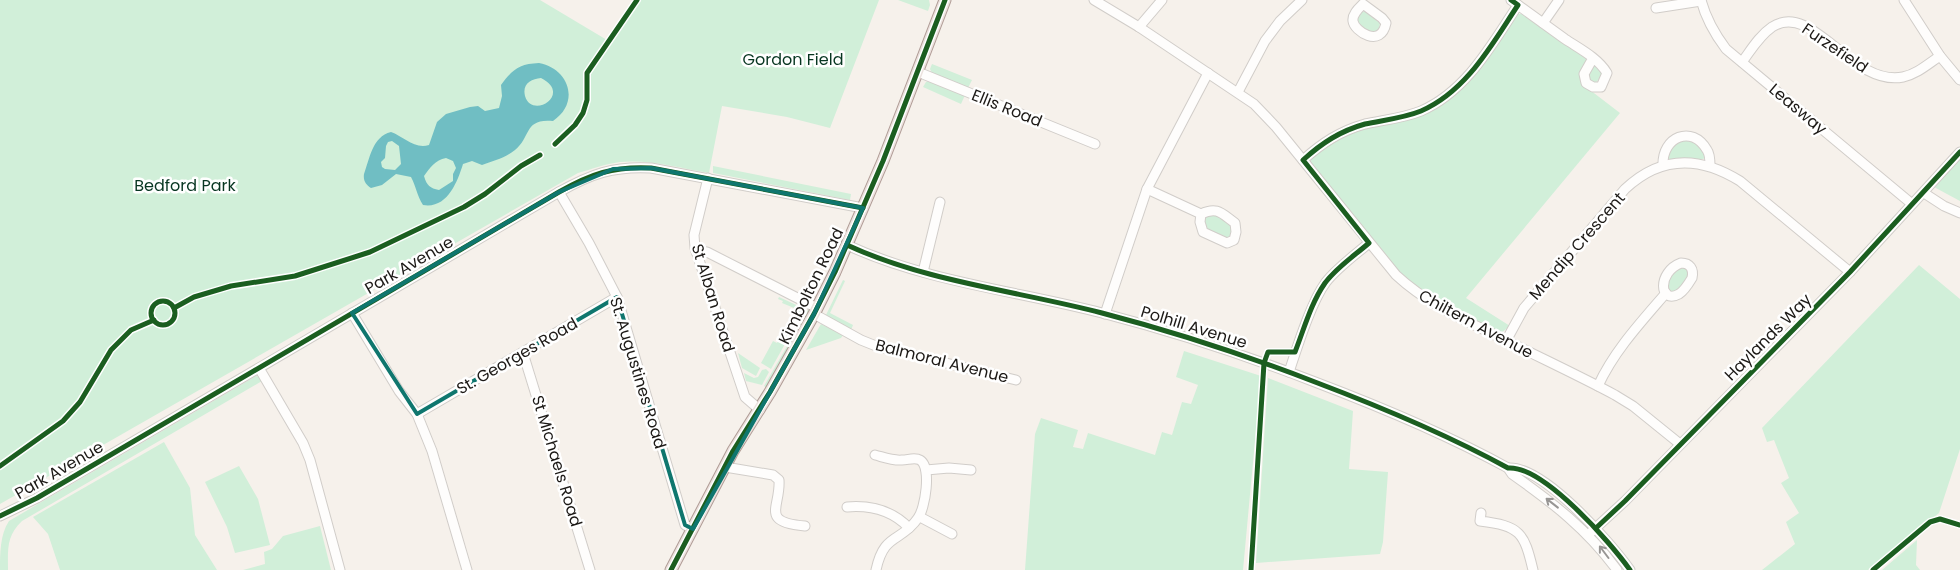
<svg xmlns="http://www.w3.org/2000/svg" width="1960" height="570" viewBox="0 0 1960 570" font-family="Poppins,sans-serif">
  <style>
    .green { fill: #d1efd9 }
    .water { fill: #70bec3; fill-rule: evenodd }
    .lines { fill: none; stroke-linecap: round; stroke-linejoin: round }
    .minor-casing { stroke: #d1cdc9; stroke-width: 11 }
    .major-casing { stroke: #b09c96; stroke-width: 13 }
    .minor { stroke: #fefdfc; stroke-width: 9 }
    .major { stroke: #ece2de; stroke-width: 11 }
    .cycleway-casing { stroke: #fff; stroke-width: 8 }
    .cycleway { stroke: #1b5e20; stroke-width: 5 }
    .oneway { stroke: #989694 }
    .marked { fill: none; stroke: #0f766e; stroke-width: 4; stroke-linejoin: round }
    .labels { text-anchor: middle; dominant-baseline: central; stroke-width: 5; stroke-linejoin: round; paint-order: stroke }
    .street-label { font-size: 16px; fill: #1c1916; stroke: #fff }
    .park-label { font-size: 16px; fill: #073621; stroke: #fff }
  </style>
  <rect width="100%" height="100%" fill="#f6f1eb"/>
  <g class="green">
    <path d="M0 0H540L612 43 640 0H879L830 128 787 117 722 106 709 173C680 168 649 159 620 162 605 164 592 169 578 173L0 504Z"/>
    <path d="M898 0H929L930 5 928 11Z"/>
    <path d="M1361 11 1366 12 1380 23 1379 30 1372 35 1354 23Z"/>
    <path d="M1516 14H1526L1600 67 1602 75 1590 90 1620 113 1466 298 1510 326 1501 333 1428 298 1401 277 1309 166 1312 156 1342 136 1440 105Z"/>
    <path d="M932 64 972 80 968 88 932 73 930 69Z"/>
    <path d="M929 81 965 95 961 104 923 87 926 82Z"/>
    <path d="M1679 139H1691L1705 150 1706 158C1700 161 1679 160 1669 160L1666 158V153Z"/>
    <path d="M1960 159V201L1934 187Z"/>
    <path d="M713 166 851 194 850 200 713 173Z"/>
    <path d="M1215 212 1233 226 1231 239H1225L1207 229 1204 221 1208 214Z"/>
    <path d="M1919 265 1960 299V449L1939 513 1868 570H1762L1795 544 1786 522 1799 513 1781 483 1789 478 1774 440 1767 442 1762 428Z"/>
    <path d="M1686 266 1690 274 1678 291H1670L1667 289 1666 281 1678 267Z"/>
    <path d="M843 280 845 281 830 313 853 325 851 330 826 315Z"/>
    <path d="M779 297 805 309 795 328 791 326 799 310 782 303 783 301 778 299Z"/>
    <path d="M809 308 810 312 808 318 804 319 768 383 767 388 764 386Z"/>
    <path d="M821 324 843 335 841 338 806 350Z"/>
    <path d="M787 333 790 335 771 369 761 363 773 341 777 343 780 337 779 334 784 337Z"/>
    <path d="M1184 351 1261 376 1243 570H1025L1035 434 1041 418 1078 430 1073 447 1083 449 1088 433 1155 455 1162 432 1172 435 1182 402 1191 404 1198 385 1176 377Z"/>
    <path d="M738 353 760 368 756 376 742 368Z"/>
    <path d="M766 369 769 372 762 385 746 381 744 373 754 378 758 377 762 370Z"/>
    <path d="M256 376 259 377 262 381 22 521C6 536 8 550 8 570H0C0 554 0 534 9 521Z"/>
    <path d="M1268 378 1353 411 1349 469 1388 472 1383 542 1380 554 1256 563Z"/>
    <path d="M164 442 190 488 195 535 217 570H60L48 534 33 517Z"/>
    <path d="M239 466 258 499 270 545 235 553 227 527 205 482Z"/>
    <path d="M320 526 331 570H243L265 564 264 552 272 549 283 536Z"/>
    <path d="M1917 540 1916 565 1920 570H1882Z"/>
  </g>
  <path class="water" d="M539 63C570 69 580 103 553 121 524 118 531 137 515 150 505 158 493 161 482 165L472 161 463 164C457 183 447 209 423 205 417 196 416 186 411 177L396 174 382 185 371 188C366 185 363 181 364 174 370 158 372 137 391 132 403 136 415 150 429 145L437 122 446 114 470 107 478 106 485 111 499 108 502 96 501 85C513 69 519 64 539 63ZM541 78C573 94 532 120 525 96 522 84 531 79 541 78ZM392 141 399 146 401 164 395 170 385 169 382 167 381 162 385 158 386 146 388 142ZM446 158 453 161 456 168 453 174V181L439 190C430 188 427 186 424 176 430 168 435 160 446 158Z"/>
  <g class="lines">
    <defs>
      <g id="minor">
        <path d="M1094 0 1139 27 1254 104 1276 127 1396 275C1424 301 1457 317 1491 333 1532 354 1574 373 1615 395L1633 406 1680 444"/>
        <path d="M1511 0C1529 13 1547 26 1565 39 1580 49 1598 58 1607 73L1601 87H1593L1586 83 1584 74 1593 58"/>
        <path d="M1701 0C1706 19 1714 33 1726 49L1912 204"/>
        <path d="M1904 0 1940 56 1960 80"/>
        <path d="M1363 4 1382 18 1386 23C1381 49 1354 31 1353 21 1352 14 1359 8 1363 4Z"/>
        <path d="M1656 8 1701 1"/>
        <path d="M1543 23 1559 0"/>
        <path d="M1139 27 1162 0"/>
        <path d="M1742 62C1751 50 1759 36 1772 27 1813 0 1851 87 1903 77 1917 74 1928 64 1940 56"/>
        <path d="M918 72 1095 144"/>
        <path d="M1238 92 1265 41 1280 21 1302 0"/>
        <path d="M1303 160C1322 143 1340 131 1365 124 1384 120 1404 118 1421 111 1467 91 1492 44 1518 5"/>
        <path d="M1663 165C1662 137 1692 124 1707 150 1710 154 1710 161 1710 166"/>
        <path d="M708 178 694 235 695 248 745 397 760 410"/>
        <path d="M1147 189 1201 214C1218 206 1222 214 1235 223L1236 232 1234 240 1227 243 1203 232 1200 222 1201 214"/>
        <path d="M559 192 589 243 617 297 685 525 693 529"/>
        <path d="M1924 193 1944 206 1960 213"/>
        <path d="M847 245C927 282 1018 291 1102 313 1175 332 1245 355 1315 382 1381 407 1446 434 1508 468L1512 474C1553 503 1587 529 1617 570"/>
        <path d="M696 251 707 252 817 308"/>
        <path d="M1681 263C1690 263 1694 269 1692 278 1689 283 1684 291 1679 294 1659 305 1657 272 1681 263Z"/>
        <path d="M923 272 940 202"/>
        <path d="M352 313 399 391 417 414 432 451 467 570"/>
        <path d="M814 314 861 340 876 346 1016 380"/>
        <path d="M1105 314 1147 189 1208 73"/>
        <path d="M1506 341 1524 308 1625 189C1661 155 1700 156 1740 181L1850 272"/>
        <path d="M523 353 590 570"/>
        <path d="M259 368 303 443 310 460 340 570"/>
        <path d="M1289 372C1297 348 1311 302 1326 282 1338 267 1355 255 1369 243"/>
        <path d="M1598 386C1614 351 1641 322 1666 293"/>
        <path d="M417 414 617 297"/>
        <path d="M875 455C883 457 893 461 902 460 908 460 915 457 920 460 932 467 925 509 918 518 901 543 884 532 876 570"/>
        <path d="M725 467 773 475 779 480C781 507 759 522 805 526"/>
        <path d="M1508 468C1543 465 1611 543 1630 570"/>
        <path d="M926 470 949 468 971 470"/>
        <path d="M847 507C871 505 892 510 909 528"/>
        <path d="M1481 513 1480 521C1520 526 1524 532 1533 570"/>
        <path d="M0 516 37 498 559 192C591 174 613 166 651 168L863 208"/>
        <path d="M920 517 952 534"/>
        <path d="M1588 535 1625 501 1850 272 1960 152"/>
      </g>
      <path id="major" d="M671 570 733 451 770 392 814 314 835 272 883 161 945 0"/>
    </defs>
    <use href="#minor" class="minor-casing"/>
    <use href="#major" class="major-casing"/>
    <use href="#minor" class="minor"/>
    <use href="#major" class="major"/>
    <defs>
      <g id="cycleway">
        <path d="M555 144 575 125 583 113 587 100V73L637 0"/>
        <path d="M847 245C927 282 1018 291 1102 313 1175 332 1245 355 1315 382 1381 407 1446 434 1508 468 1543 465 1611 543 1630 570"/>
        <circle cx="163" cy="313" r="12"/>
        <path d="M174 308 194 297 231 286 295 276 370 252 464 207 485 194 521 166 540 155"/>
        <path d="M0 466 63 421 80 402 111 350 131 330 154 320"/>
        <path d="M0 516 37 498 559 192C591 174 613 166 651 168L863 208"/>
        <path d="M1596 528 1625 501 1850 272 1960 152"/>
        <path d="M671 570 733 451 770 392 814 314 835 272 883 161 945 0"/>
        <path d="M1251 570 1264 363 1268 352H1295C1304 329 1311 303 1325 283 1337 267 1354 256 1369 243L1303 160C1322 143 1340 131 1365 124 1384 120 1404 118 1421 111 1467 91 1492 44 1518 5L1511 0"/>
        <path d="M1873 570 1930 522 1940 519 1960 525"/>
      </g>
    </defs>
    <use href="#cycleway" class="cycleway-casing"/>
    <use href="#cycleway" class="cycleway"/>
  </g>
  <defs><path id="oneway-shaft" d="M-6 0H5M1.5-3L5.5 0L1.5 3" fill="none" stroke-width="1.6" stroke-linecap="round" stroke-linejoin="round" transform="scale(1.25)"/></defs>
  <g class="oneway">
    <use href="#oneway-shaft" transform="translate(1552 503) rotate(-142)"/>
    <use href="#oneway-shaft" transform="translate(1604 552) rotate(-127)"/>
  </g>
  <path class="marked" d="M651 168 863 208 814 314 693 529 685 525 617 297 417 414 352 313 559 192 613 169Z"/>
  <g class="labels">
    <g class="street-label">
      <text transform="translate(1835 48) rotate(34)">Furzefield</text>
      <text transform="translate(1007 108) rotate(22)">Ellis Road</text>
      <text transform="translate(1798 109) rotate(40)">Leasway</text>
      <text transform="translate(1577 246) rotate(-49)">Mendip Crescent</text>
      <text transform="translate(409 265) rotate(-30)">Park Avenue</text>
      <text transform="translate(811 286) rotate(-64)">Kimbolton Road</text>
      <text transform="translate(713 298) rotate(73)">St Alban Road</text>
      <text transform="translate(1476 324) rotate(28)">Chiltern Avenue</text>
      <text transform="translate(1194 327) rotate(17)">Polhill Avenue</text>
      <text transform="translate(1768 337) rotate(-45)">Haylands Way</text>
      <text transform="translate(517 356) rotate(-30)">St. Georges Road</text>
      <text transform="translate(942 361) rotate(14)">Balmoral Avenue</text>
      <text transform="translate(638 373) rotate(73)">St. Augustines Road</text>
      <text transform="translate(557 461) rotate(73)">St Michaels Road</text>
      <text transform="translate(59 470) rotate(-30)">Park Avenue</text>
    </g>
    <g class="park-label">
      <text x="793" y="59">Gordon Field</text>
      <text x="185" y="185">Bedford Park</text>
    </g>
  </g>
</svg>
